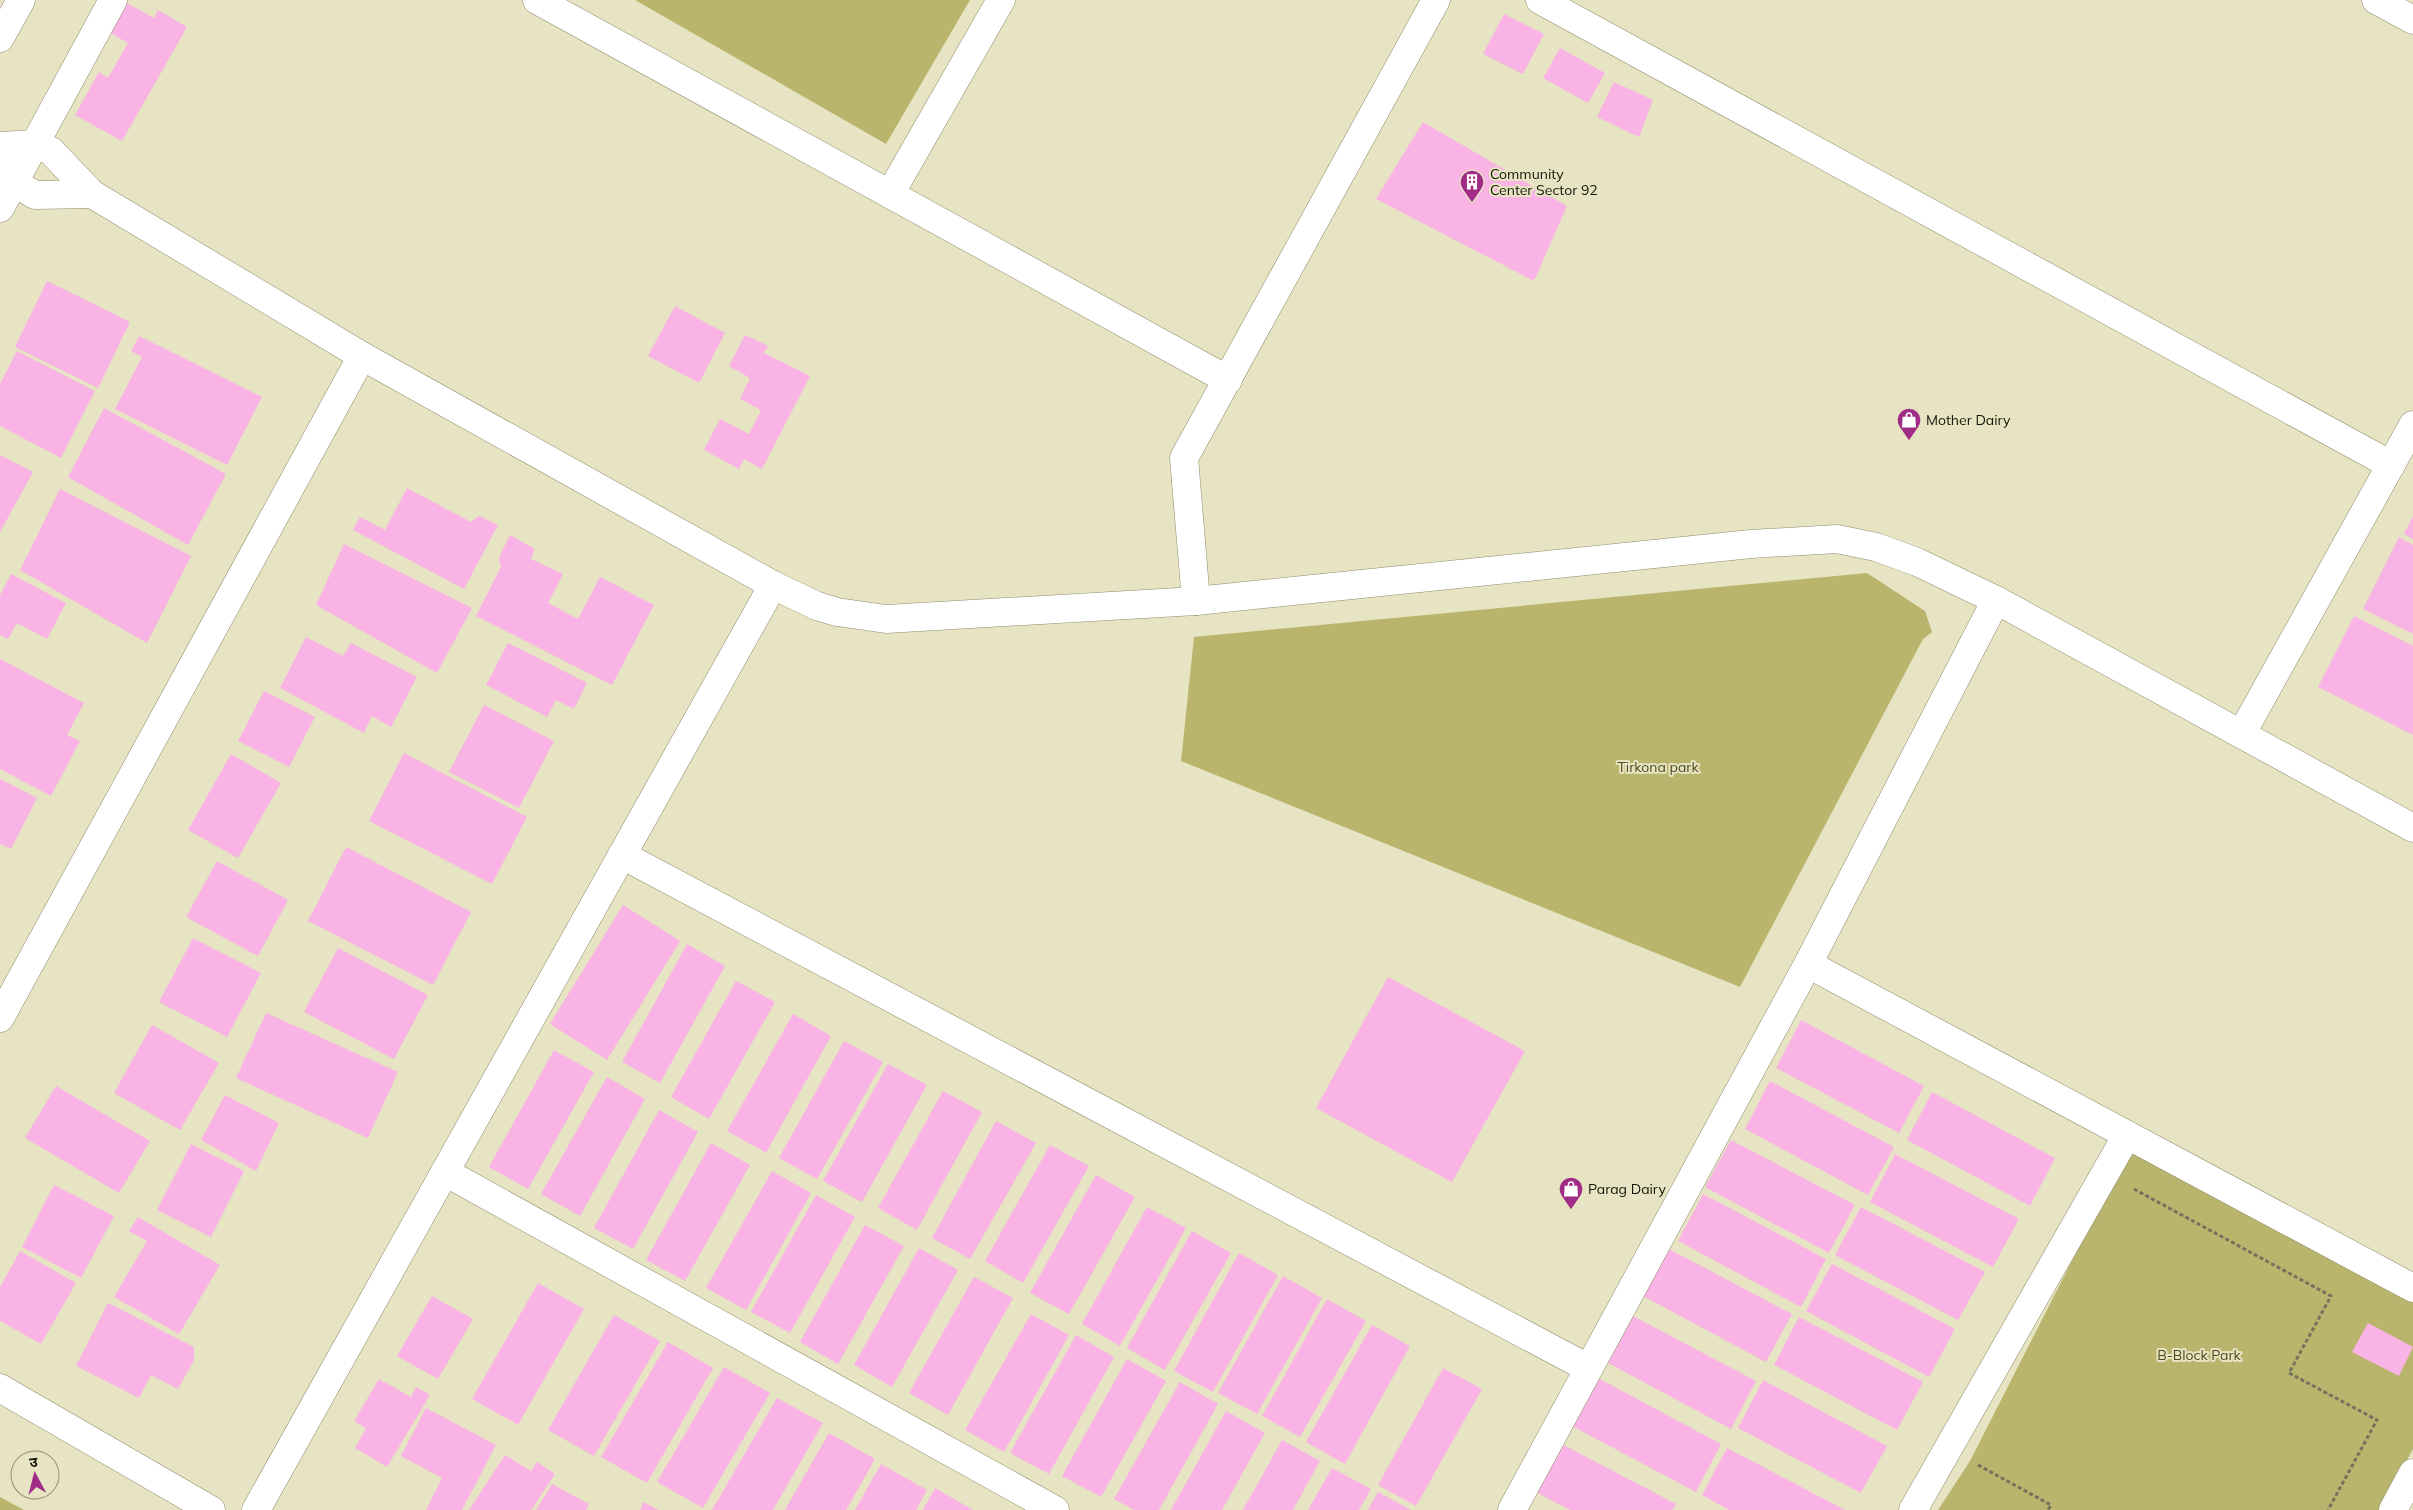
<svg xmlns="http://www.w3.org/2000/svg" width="2413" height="1510" viewBox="0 0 2413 1510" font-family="Mulish,'Noto Sans Devanagari',sans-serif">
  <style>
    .green { fill: #bab56d }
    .building { fill: #f9b3e4 }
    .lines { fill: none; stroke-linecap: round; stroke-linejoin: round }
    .minor-casing { stroke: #8e8d6d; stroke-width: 29 }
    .tertiary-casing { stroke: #8e8d6d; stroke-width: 29 }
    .path { stroke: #74735d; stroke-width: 3; stroke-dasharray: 4 2.5; stroke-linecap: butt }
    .minor { stroke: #fff; stroke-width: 28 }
    .tertiary { stroke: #fff; stroke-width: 28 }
    .labels { text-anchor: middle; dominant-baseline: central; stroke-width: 4; stroke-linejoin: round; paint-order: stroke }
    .poi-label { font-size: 14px; fill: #161509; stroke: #e6e4c2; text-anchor: start }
    .park-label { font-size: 14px; fill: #4e4a1e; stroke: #e6e4c2 }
  </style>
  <rect width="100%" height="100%" fill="#e6e4c2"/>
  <g class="green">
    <path d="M635 0H970L886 144Z"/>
    <path d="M1867 573 1925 611 1932 632 1923 639 1740 987 1181 761 1194 637Z"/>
    <path d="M2134 1139 2413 1295V1449L2380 1510H1938L1970 1461Z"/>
    <path d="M0 1497 24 1510H0Z"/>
  </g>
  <g class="building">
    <path d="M127 3 154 18 158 10 187 27 122 141 75 115 99 72 108 78 128 43 110 33Z"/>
    <path d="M1504 14 1544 34 1523 74 1483 54Z"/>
    <path d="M1560 48 1605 73 1588 103 1543 78Z"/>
    <path d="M1614 82 1653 100 1639 137 1597 117Z"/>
    <path d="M1423 122 1567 206 1534 281 1376 199Z"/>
    <path d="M47 281 130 322 98 388 15 347Z"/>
    <path d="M675 306 725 333 699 383 648 356Z"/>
    <path d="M745 335 768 346 764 353 810 376 762 469 744 459 739 469 704 450 720 419 749 434 761 410 740 399 750 378 729 366Z"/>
    <path d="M139 336 262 397 227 465 115 409 142 357 131 351Z"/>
    <path d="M17 351 95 391 61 458 0 426V384Z"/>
    <path d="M104 408 226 474 188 545 68 477Z"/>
    <path d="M0 455 33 472 0 532Z"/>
    <path d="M407 488 471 522 479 516 498 525 464 589 353 530 360 517 385 530Z"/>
    <path d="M60 489 191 556 147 643 20 570Z"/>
    <path d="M2413 516V539L2404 534Z"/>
    <path d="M510 535 535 549 531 559 563 574 548 603 578 619 600 577 654 605 612 685 476 616 501 567 499 557Z"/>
    <path d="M2399 537 2413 545V634L2363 609Z"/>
    <path d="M344 544 472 608 437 673 316 605Z"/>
    <path d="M11 574 66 603 47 639 17 623 8 639 0 635V595Z"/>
    <path d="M2354 616 2413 646V735L2318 687Z"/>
    <path d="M306 637 343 656 351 643 417 677 391 727 372 716 364 733 280 688Z"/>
    <path d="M508 643 587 683 574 709 556 700 547 717 486 685Z"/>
    <path d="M0 659 84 703 67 735 80 741 51 796 0 769Z"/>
    <path d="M264 691 315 717 289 767 238 741Z"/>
    <path d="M484 705 554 741 519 808 449 772Z"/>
    <path d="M404 753 527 817 492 884 369 821Z"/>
    <path d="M231 754 281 783 238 858 188 830Z"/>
    <path d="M0 779 37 798 11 849 0 844Z"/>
    <path d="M346 847 471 912 433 985 308 921Z"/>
    <path d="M217 861 288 900 258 956 186 917Z"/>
    <path d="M623 905 680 941 607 1060 550 1024Z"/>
    <path d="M193 938 261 973 227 1037 159 1002Z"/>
    <path d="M687 944 725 966 660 1083 622 1062Z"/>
    <path d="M338 948 428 995 394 1059 304 1012Z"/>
    <path d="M1388 977 1525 1051 1452 1182 1316 1108Z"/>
    <path d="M736 981 775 1002 709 1119 671 1097Z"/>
    <path d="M266 1013 398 1072 368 1138 236 1078Z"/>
    <path d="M793 1014 831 1036 766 1153 727 1131Z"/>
    <path d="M1801 1020 1924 1086 1899 1133 1776 1068Z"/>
    <path d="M152 1025 219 1063 180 1130 114 1093Z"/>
    <path d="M844 1041 883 1062 817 1179 779 1158Z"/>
    <path d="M554 1050 594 1072 528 1189 489 1167Z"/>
    <path d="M888 1064 927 1085 862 1202 823 1181Z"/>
    <path d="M607 1077 645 1099 580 1216 541 1194Z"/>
    <path d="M1770 1081 1894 1147 1868 1195 1745 1129Z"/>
    <path d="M56 1086 150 1141 119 1193 25 1138Z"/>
    <path d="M943 1091 982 1112 917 1230 878 1208Z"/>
    <path d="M1932 1092 2055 1158 2030 1206 1907 1140Z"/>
    <path d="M225 1095 279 1123 256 1171 201 1140Z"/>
    <path d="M659 1110 698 1132 633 1249 594 1228Z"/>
    <path d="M996 1121 1036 1143 970 1259 932 1238Z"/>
    <path d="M1731 1140 1855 1205 1829 1253 1705 1187Z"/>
    <path d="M711 1143 750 1165 685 1281 646 1260Z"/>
    <path d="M191 1144 244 1171 211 1237 157 1210Z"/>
    <path d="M1050 1145 1089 1166 1023 1283 985 1261Z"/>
    <path d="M1895 1154 2019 1219 1993 1267 1870 1202Z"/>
    <path d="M772 1171 811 1193 746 1310 706 1288Z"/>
    <path d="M1096 1175 1135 1197 1069 1314 1030 1293Z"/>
    <path d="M54 1185 114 1216 81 1278 22 1247Z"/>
    <path d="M1703 1194 1826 1259 1801 1307 1678 1241Z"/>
    <path d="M816 1195 855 1217 790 1333 751 1312Z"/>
    <path d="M1147 1207 1186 1228 1120 1346 1082 1324Z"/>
    <path d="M1861 1207 1985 1272 1958 1320 1835 1255Z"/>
    <path d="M138 1217 220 1265 179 1334 114 1297 147 1241 129 1231Z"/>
    <path d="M865 1225 904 1246 838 1364 800 1342Z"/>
    <path d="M1192 1231 1231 1253 1165 1370 1127 1348Z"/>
    <path d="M919 1248 958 1270 892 1387 854 1365Z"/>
    <path d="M1669 1249 1792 1314 1766 1362 1643 1296Z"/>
    <path d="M20 1251 76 1283 41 1344 0 1321V1287Z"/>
    <path d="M1239 1253 1278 1275 1213 1392 1174 1371Z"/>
    <path d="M1832 1264 1955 1329 1929 1377 1806 1311Z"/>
    <path d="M1283 1276 1322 1298 1257 1414 1218 1393Z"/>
    <path d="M974 1277 1013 1298 948 1415 909 1393Z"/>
    <path d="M538 1283 584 1309 518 1425 472 1399Z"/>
    <path d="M432 1296 473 1319 438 1379 397 1356Z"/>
    <path d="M1327 1299 1366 1321 1300 1437 1262 1416Z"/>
    <path d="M108 1303 194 1347V1360L178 1389 151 1375 139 1398 76 1366Z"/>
    <path d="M1031 1314 1069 1335 1004 1452 965 1430Z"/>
    <path d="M614 1315 660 1341 594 1456 548 1430Z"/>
    <path d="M1633 1316 1756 1381 1731 1429 1608 1363Z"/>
    <path d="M1799 1317 1923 1382 1897 1430 1774 1365Z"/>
    <path d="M2368 1323 2413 1347 2399 1376 2352 1352Z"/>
    <path d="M1372 1325 1410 1346 1345 1464 1306 1442Z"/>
    <path d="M1076 1335 1114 1357 1049 1474 1010 1453Z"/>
    <path d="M668 1342 713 1368 647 1483 601 1457Z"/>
    <path d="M1127 1359 1166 1381 1101 1497 1062 1476Z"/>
    <path d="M724 1367 770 1393 703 1508 657 1482Z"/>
    <path d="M1443 1368 1482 1389 1416 1506 1378 1485Z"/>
    <path d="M1598 1378 1721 1444 1696 1492 1572 1426Z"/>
    <path d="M379 1379 411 1397 416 1387 430 1395 387 1467 355 1448 366 1428 354 1421Z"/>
    <path d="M1763 1380 1887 1446 1861 1493 1738 1428Z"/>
    <path d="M1180 1382 1218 1404 1159 1510H1134L1114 1499Z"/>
    <path d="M777 1398 823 1423 773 1510H712Z"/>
    <path d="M426 1408 496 1445 462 1510H426L442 1478 401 1456Z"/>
    <path d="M1226 1411 1265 1433 1222 1510H1171Z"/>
    <path d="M829 1433 875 1459 846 1510H785Z"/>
    <path d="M1552 1439 1676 1504 1672 1510H1570L1526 1487Z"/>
    <path d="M1282 1440 1320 1461 1293 1510H1243Z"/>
    <path d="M1727 1448 1845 1510H1729L1702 1495Z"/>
    <path d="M505 1455 531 1471 537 1462 555 1474 531 1510H469Z"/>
    <path d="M881 1464 927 1490 916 1510H855Z"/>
    <path d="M1332 1468 1371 1489 1359 1510H1308Z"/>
    <path d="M552 1484 589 1504 586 1510H536Z"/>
    <path d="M935 1488 973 1510H923Z"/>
    <path d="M1378 1492 1411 1510H1368Z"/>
    <path d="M644 1502 658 1510H640Z"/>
  </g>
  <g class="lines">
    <defs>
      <g id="minor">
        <path d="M537 0 1228 380"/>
        <path d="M1540 0 2391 465"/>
        <path d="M2376 0 2413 20"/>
        <path d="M0 146 35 144 51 151 92 194 362 356 773 585 817 606 837 612 886 619 1196 601 1751 544 1837 539 1876 547 1917 562 1996 600 2413 828"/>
        <path d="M0 168 15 183 35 195 92 194"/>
        <path d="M890 194 1001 0"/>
        <path d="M0 208 113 0"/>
        <path d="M1196 601 1184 458 1436 0"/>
        <path d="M2242 733 2413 425"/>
        <path d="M622 855 1588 1368"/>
        <path d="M1808 964 2413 1288"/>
        <path d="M0 1018 362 356"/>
        <path d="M445 1172 1055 1510"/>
        <path d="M0 1388 211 1510"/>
        <path d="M256 1510 773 585"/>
        <path d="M1512 1510 1808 964 1996 600"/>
        <path d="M1913 1510 2127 1135"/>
        <path d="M2393 1510 2413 1473"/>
      </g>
      <path id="tertiary" d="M0 38 21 0"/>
    </defs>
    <use href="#minor" class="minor-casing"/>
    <use href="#tertiary" class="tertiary-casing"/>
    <g class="path">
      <path d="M2134 1189 2331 1296 2289 1373 2377 1420 2328 1510"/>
      <path d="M1978 1465 2051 1505 2048 1510"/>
    </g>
    <use href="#minor" class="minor"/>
    <use href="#tertiary" class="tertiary"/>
  </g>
  <defs>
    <symbol id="building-pin" viewBox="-11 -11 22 30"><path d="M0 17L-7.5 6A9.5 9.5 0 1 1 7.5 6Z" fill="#a02c87" stroke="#e6e4c2"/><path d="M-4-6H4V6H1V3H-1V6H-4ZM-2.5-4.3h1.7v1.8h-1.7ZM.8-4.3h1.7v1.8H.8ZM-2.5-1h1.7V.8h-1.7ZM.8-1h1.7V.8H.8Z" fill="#fff"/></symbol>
    <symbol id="shop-pin" viewBox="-11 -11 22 30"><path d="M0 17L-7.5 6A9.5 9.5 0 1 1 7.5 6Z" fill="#a02c87" stroke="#e6e4c2"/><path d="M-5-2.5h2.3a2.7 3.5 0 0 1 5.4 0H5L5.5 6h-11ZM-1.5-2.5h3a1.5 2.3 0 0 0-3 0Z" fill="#fff"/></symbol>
  </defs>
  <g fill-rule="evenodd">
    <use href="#building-pin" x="1458" y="168" width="28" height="38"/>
    <use href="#shop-pin" x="1895" y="406" width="28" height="38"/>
    <use href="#shop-pin" x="1557" y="1175" width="28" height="38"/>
  </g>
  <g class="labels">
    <g class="poi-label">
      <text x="1490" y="174">Community<tspan x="1490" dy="16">Center Sector 92</tspan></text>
      <text x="1926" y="420">Mother Dairy</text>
      <text x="1588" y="1189">Parag Dairy</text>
    </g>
    <g class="park-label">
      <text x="1658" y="767">Tirkona park</text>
      <text x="2199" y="1355">B-Block Park</text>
    </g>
  </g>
  <g transform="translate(35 1475) rotate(353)"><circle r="24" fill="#e6e4c2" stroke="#939178"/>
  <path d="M0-4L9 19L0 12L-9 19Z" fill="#a02c87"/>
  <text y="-8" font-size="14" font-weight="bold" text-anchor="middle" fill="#161509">उ</text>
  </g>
</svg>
